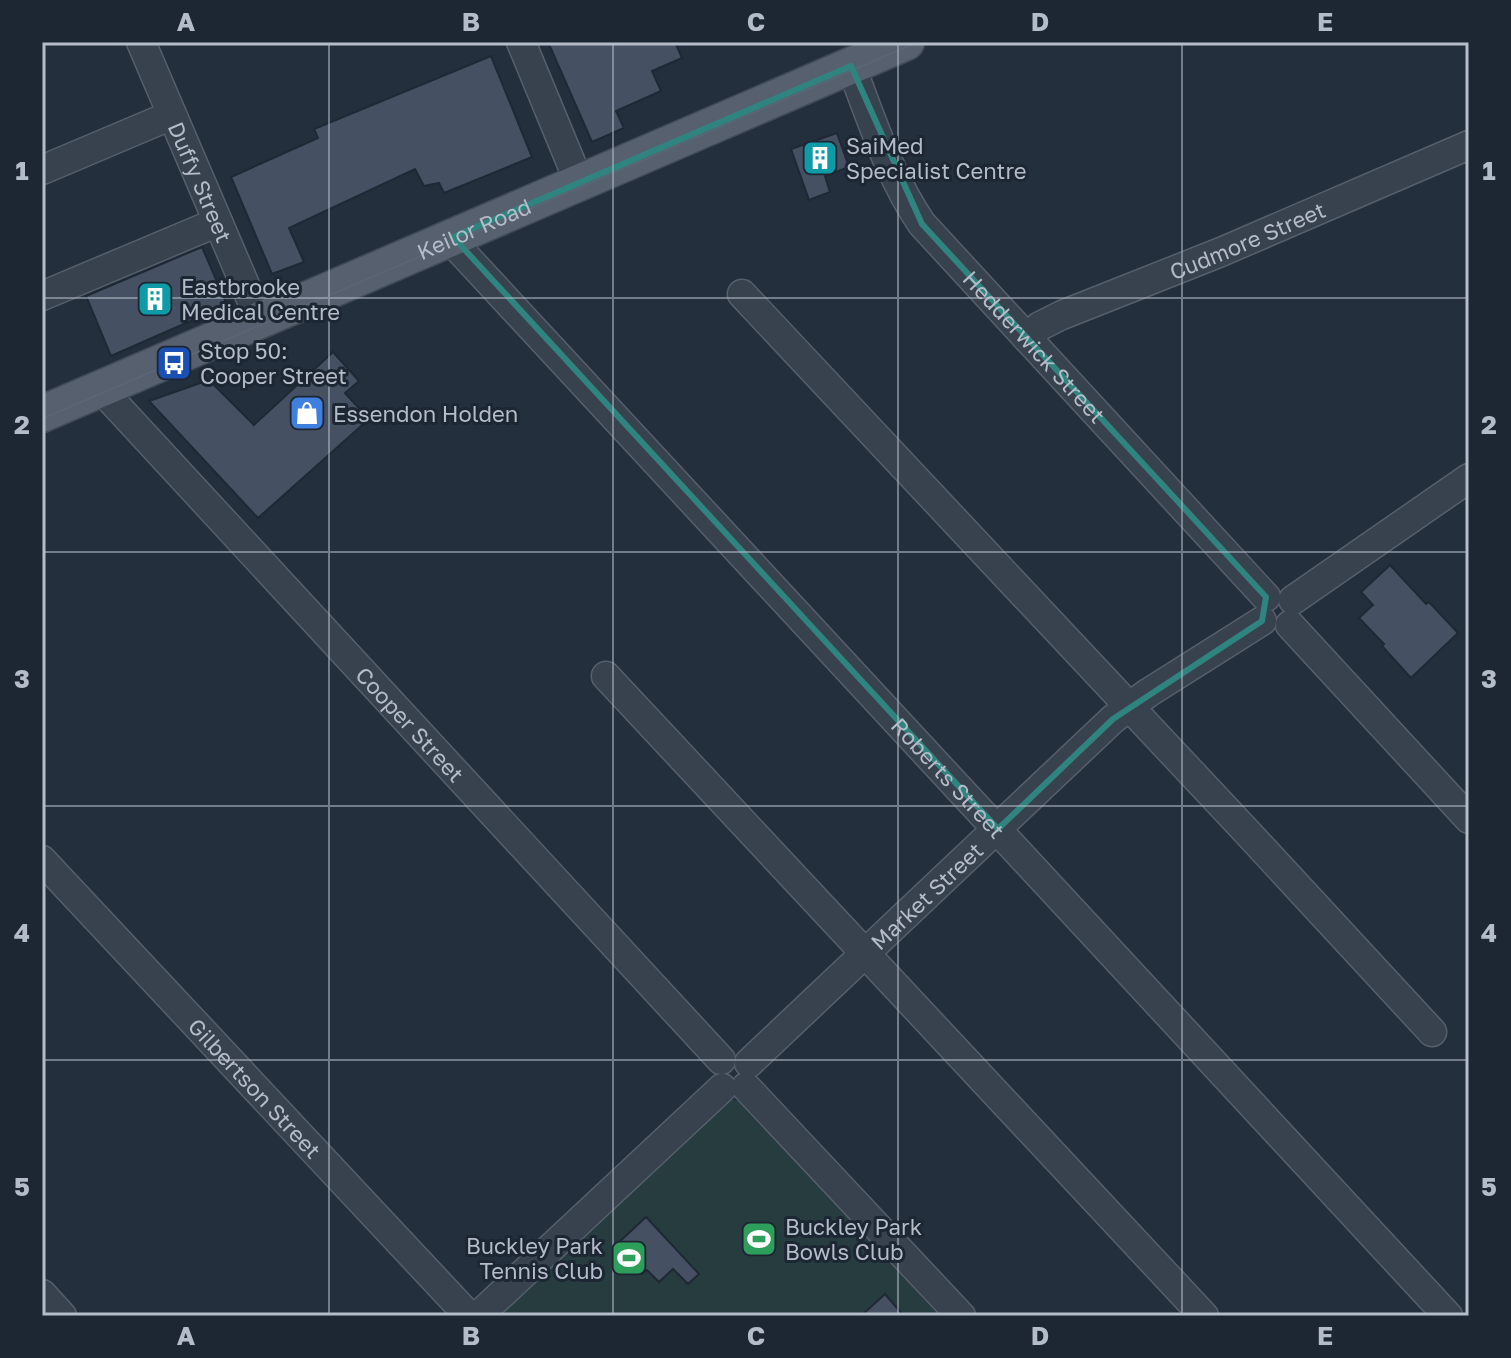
<svg xmlns="http://www.w3.org/2000/svg" width="1511" height="1358" viewBox="0 0 1511 1358" font-family="'Golos Text',sans-serif">
  <style>
    .green { fill: #263c3f }
    .building { fill: #455162; stroke: #1f2835; stroke-width: 2 }
    .lines { fill: none; stroke-linecap: round; stroke-linejoin: round }
    .minor-casing { stroke: #565f6c; stroke-width: 31 }
    .major-casing { stroke: #414a57; stroke-width: 39 }
    .minor { stroke: #38414e; stroke-width: 28 }
    .major { stroke: #56606e; stroke-width: 36 }
    .tram { stroke: #5a6575; stroke-width: 2 }
    .marked { fill: none; stroke: #308480; stroke-width: 6; stroke-linejoin: round }
    .grid { fill: none; stroke: #b4bcc9; stroke-width: 2; stroke-opacity: 0.55 }
    .labels { text-anchor: middle; dominant-baseline: central; stroke-width: 6; stroke-linejoin: round; paint-order: stroke }
    .poi-label { font-size: 22px; fill: #b4bcc9; stroke: #1d2633; text-anchor: start }
    .street-label { font-size: 22px; fill: #b4bcc9; stroke: #1d2633 }
    .neatline { fill: none; stroke: #b4bcc9; stroke-width: 3 }
    .grid-label { font-size: 26px; text-anchor: middle; font-weight: bold; fill: #b4bcc9 }
  </style>
  <rect width="100%" height="100%" fill="#242f3e"/>
  <path class="green" d="M728 1100 744 1101 939 1316H496Z"/>
  <g class="building">
    <path d="M548 42H675L682 58 652 71 661 91 616 111 624 128 592 142Z"/>
    <path d="M491 56 532 157 444 193 439 183 424 186 415 169 289 228 304 262 272 274 231 177 318 138 314 129Z"/>
    <path d="M837 133 849 167 825 176 830 192 809 200 791 149Z"/>
    <path d="M202 247 227 305 111 356 86 296Z"/>
    <path d="M333 352 359 381 345 393 369 419 258 518 149 401 209 380 254 425Z"/>
    <path d="M1390 565 1426 604 1429 602 1458 633 1411 678 1382 646 1384 644 1359 618 1373 605 1361 592Z"/>
    <path d="M646 1217 699 1274 688 1284 673 1269 659 1282 647 1270 643 1273 616 1245Z"/>
    <path d="M885 1294 904 1316H861Z"/>
  </g>
  <g class="lines">
    <defs>
      <g id="minor">
        <path id="s1" d="M141 42 260 320"/>
        <path d="M521 42 579 182"/>
        <path id="s2" d="M851 66C871 118 890 178 922 224L1266 597"/>
        <path d="M42 170 172 115"/>
        <path id="s3" d="M453 237 457 247 1448 1316"/>
        <path d="M742 294 1247 832 1432 1032"/>
        <path d="M42 296 218 222"/>
        <path id="s4" d="M1027 338 1040 326 1062 315 1221 252 1469 145"/>
        <path id="s5" d="M101 389 721 1060"/>
        <path d="M1293 600 1469 478"/>
        <path d="M1290 625 1469 819"/>
        <path d="M606 676 1204 1316"/>
        <path id="s6" d="M42 860 469 1316"/>
        <path id="s7" d="M749 1063 1113 719 1148 693 1262 621"/>
        <path d="M746 1087 961 1316"/>
        <path d="M42 1294 62 1316"/>
        <path d="M478 1316 722 1088"/>
      </g>
      <g id="major">
        <path id="s8" d="M42 414 906 42"/>
      </g>
    </defs>
    <use href="#minor" class="minor-casing"/>
    <use href="#major" class="major-casing"/>
    <use href="#minor" class="minor"/>
    <use href="#major" class="major"/>
    <path class="tram" d="M42 419 918 42"/>
  </g>
  <path class="marked" d="M851 66 922 224 1266 597 1262 621 1113 719 998 829 453 237Z"/>
  <path class="grid" d="M329 42V1316M613 42V1316M898 42V1316M1182 42V1316M42 298H1469M42 552H1469M42 806H1469M42 1060H1469"/>
  <defs>
    <symbol id="building-square" viewBox="-11 -11 22 22"><rect x="-9" y="-9" width="18" height="18" rx="4" fill="#0f9aa8" stroke="#1d2633"/><path d="M-4-6H4V6H1V3H-1V6H-4ZM-2.5-4.3h1.7v1.8h-1.7ZM.8-4.3h1.7v1.8H.8ZM-2.5-1h1.7V.8h-1.7ZM.8-1h1.7V.8H.8Z" fill="#fff"/></symbol>
    <symbol id="bus-square" viewBox="-11 -11 22 22"><rect x="-9" y="-9" width="18" height="18" rx="4" fill="#1a4fb4" stroke="#1d2633"/><path d="M-5-6H5V4H4V6H2V4H-2V6H-4V4H-5ZM-3.5-4V0h7V-4ZM-3.5 1.2v1.5H-2V1.2ZM2 1.2v1.5H3.5V1.2Z" fill="#fff"/></symbol>
    <symbol id="shop-square" viewBox="-11 -11 22 22"><rect x="-9" y="-9" width="18" height="18" rx="4" fill="#3f7fe0" stroke="#1d2633"/><path d="M-5-2.5h2.3a2.7 3.5 0 0 1 5.4 0H5L5.5 6h-11ZM-1.5-2.5h3a1.5 2.3 0 0 0-3 0Z" fill="#fff"/></symbol>
    <symbol id="stadium-square" viewBox="-11 -11 22 22"><rect x="-9" y="-9" width="18" height="18" rx="4" fill="#2e9e5b" stroke="#1d2633"/><path d="M0-5a6.5 5 0 1 0 0 10a6.5 5 0 1 0 0-10ZM-3.5-1.8h7v3.6h-7Z" fill="#fff"/></symbol>
  </defs>
  <g fill-rule="evenodd">
    <use href="#building-square" x="800" y="138" width="40" height="40"/>
    <use href="#building-square" x="135" y="279" width="40" height="40"/>
    <use href="#bus-square" x="154" y="343" width="40" height="40"/>
    <use href="#shop-square" x="287" y="393" width="40" height="40"/>
    <use href="#stadium-square" x="739" y="1219" width="40" height="40"/>
    <use href="#stadium-square" x="609" y="1238" width="40" height="40"/>
  </g>
  <g class="labels">
    <g class="poi-label">
      <text x="846" y="145">SaiMed<tspan x="846" dy="25">Specialist Centre</tspan></text>
      <text x="181" y="286">Eastbrooke<tspan x="181" dy="25">Medical Centre</tspan></text>
      <text x="200" y="350">Stop 50:<tspan x="200" dy="25">Cooper Street</tspan></text>
      <text x="333" y="413">Essendon Holden</text>
      <text x="785" y="1226">Buckley Park<tspan x="785" dy="25">Bowls Club</tspan></text>
      <text x="603" y="1245" text-anchor="end">Buckley Park<tspan x="603" dy="25">Tennis Club</tspan></text>
    </g>
    <g class="street-label">
      <text stroke="none"><textPath href="#s1" startOffset="152">Duffy Street</textPath></text>
      <text stroke="none"><textPath href="#s8" startOffset="470">Keilor Road</textPath></text>
      <text stroke="none"><textPath href="#s4" startOffset="242">Cudmore Street</textPath></text>
      <text stroke="none"><textPath href="#s2" startOffset="340">Hedderwick Street</textPath></text>
      <text stroke="none"><textPath href="#s5" startOffset="456">Cooper Street</textPath></text>
      <text stroke="none"><textPath href="#s3" startOffset="734">Roberts Street</textPath></text>
      <text stroke="none"><textPath href="#s7" startOffset="244">Market Street</textPath></text>
      <text stroke="none"><textPath href="#s6" startOffset="312">Gilbertson Street</textPath></text>
    </g>
  </g>
  <rect width="1511" height="1358" fill="none" stroke="#1d2633" stroke-width="88"/>
  <rect x="44" y="44" width="1423" height="1270" class="neatline"/>
  <g class="grid-label">
    <text x="186" y="31">A</text>
    <text x="471" y="31">B</text>
    <text x="756" y="31">C</text>
    <text x="1040" y="31">D</text>
    <text x="1325" y="31">E</text>
    <text x="22" y="180">1</text>
    <text x="1489" y="180">1</text>
    <text x="22" y="434">2</text>
    <text x="1489" y="434">2</text>
    <text x="22" y="688">3</text>
    <text x="1489" y="688">3</text>
    <text x="22" y="942">4</text>
    <text x="1489" y="942">4</text>
    <text x="22" y="1196">5</text>
    <text x="1489" y="1196">5</text>
    <text x="186" y="1345">A</text>
    <text x="471" y="1345">B</text>
    <text x="756" y="1345">C</text>
    <text x="1040" y="1345">D</text>
    <text x="1325" y="1345">E</text>
  </g>
</svg>
